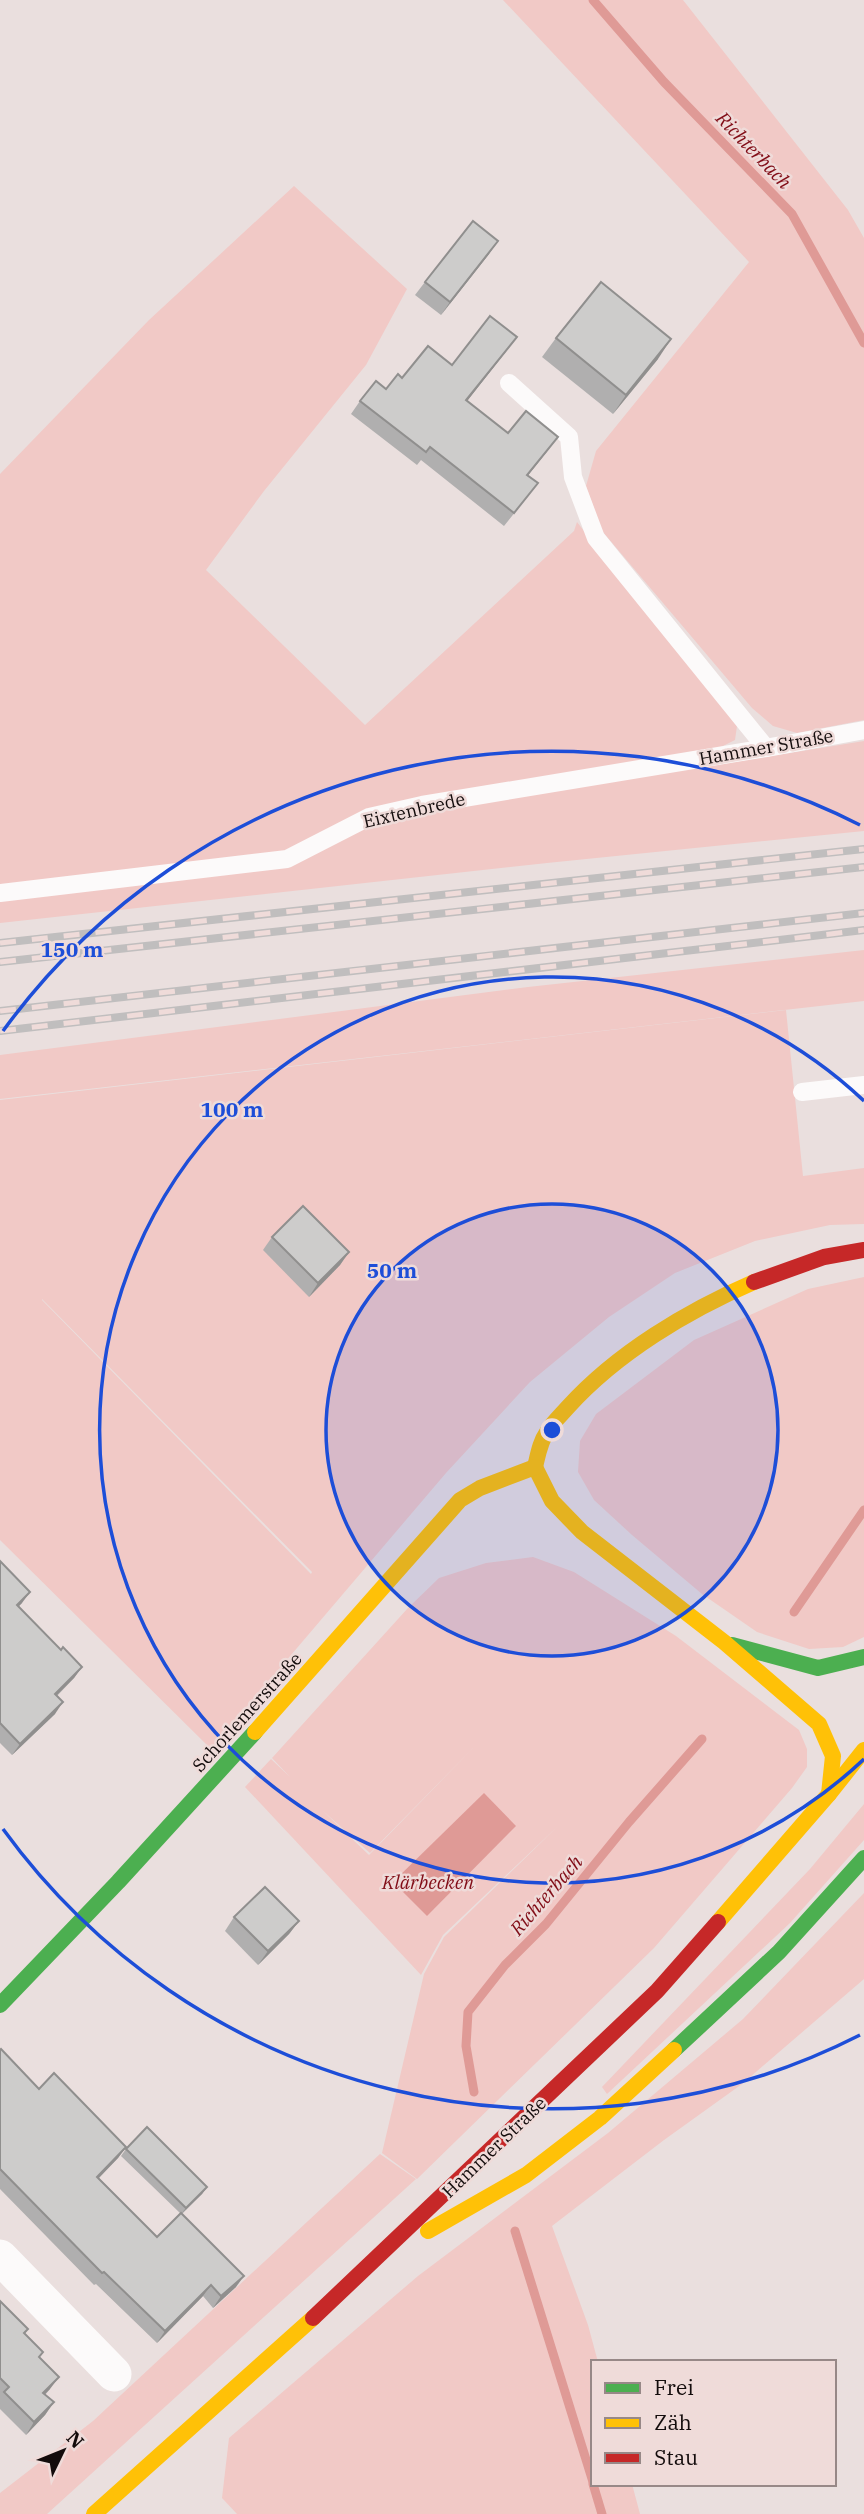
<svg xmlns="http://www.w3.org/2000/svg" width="864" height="2514" viewBox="0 0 864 2514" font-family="'IBM Plex Serif',serif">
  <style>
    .green { fill: #f1c9c6; fill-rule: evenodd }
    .water { fill: #df9a96 }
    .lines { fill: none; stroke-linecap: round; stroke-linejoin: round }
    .stream { stroke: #df9a96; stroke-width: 9 }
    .lane { stroke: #fcfafa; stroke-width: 18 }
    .street { stroke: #fcfafa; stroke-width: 35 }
    .fast { stroke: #4caf50; stroke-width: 16 }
    .slow { stroke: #ffc107; stroke-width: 16 }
    .jam { stroke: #c62828; stroke-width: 16 }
    .rail-casing { stroke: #c0bebe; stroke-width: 8 }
    .rail { stroke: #efdbd9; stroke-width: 5; stroke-dasharray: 16; stroke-linecap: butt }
    .wall { fill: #b0afaf }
    .shaded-wall { fill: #908f8e }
    .building { fill: #cdcccb; stroke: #908f8e; stroke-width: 2 }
    .ring { fill: none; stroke: #1d4ed8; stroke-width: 3.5 }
    .labels { text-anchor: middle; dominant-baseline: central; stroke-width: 5; stroke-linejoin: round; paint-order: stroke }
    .street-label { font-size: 18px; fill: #130c0c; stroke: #efdbd9 }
    .water-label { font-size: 19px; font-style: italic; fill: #820e18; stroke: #efdbd9 }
    .centre { fill: #1d4ed8; stroke: #efdbd9; stroke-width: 3.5 }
    .ring-label { font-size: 21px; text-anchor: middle; font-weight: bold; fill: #1d4ed8; stroke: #efdbd9; stroke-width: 5; stroke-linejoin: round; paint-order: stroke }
  </style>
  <rect width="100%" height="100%" fill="#eadfde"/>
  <g class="green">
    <path d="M503 0H683L848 210 864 238V720L797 733 773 726 752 708 602 531 586 486 596 451 749 262Z"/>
    <path d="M294 186 407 289 366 365 264 491 206 570 365 725 574 531 577 522 737 726 735 740 715 750 367 810 283 852 0 886V474L149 320Z"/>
    <path d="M864 741V831L547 863 0 923V901L289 864 369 825 423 812Z"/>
    <path d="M864 950V1001L0 1099V1055L528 987Z"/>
    <path d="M786 1010 803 1176 864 1168V1224L830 1225 755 1241 675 1273 609 1317 530 1382 446 1473 211 1749 0 1540V1100ZM42 1299 312 1572 311 1574 42 1300Z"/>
    <path d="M864 1277V1637L843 1647 809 1649 757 1632 702 1594 632 1535 594 1500 578 1472 580 1441 596 1414 694 1340 808 1289Z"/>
    <path d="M533 1557 574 1572 676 1636 799 1730 807 1749V1767L792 1788 654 1948 417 2179 382 2153 424 1974 444 1937 558 1826 443 1935 421 1975 245 1787 271 1759 290 1777 272 1758 408 1608 439 1578 486 1563ZM477 1744 369 1855 322 1810 370 1853Z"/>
    <path d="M864 1804V1840L790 1923 607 2094 602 2087 810 1869Z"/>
    <path d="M864 1893V1979L742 2084 664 2140 552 2226 588 2325 598 2362H593V2484H632L640 2514H237L222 2498 229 2438 418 2276 608 2133 743 2019Z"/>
    <path d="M380 2154 416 2179 47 2514H0V2493L93 2421Z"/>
  </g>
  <path class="water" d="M484 1793 516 1826 427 1916 393 1882Z"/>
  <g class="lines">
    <g class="stream">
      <path d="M593 0 664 82 792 214 864 343"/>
      <path d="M794 1612 864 1510"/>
      <path d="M474 2092 466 2046 468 2012 505 1965 546 1924 629 1822 702 1739"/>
      <path d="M515 2231 593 2482"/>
      <path d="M593 2484 602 2514"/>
    </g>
    <g class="lane">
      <path d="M509 383 569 437 573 477 596 538 766 748"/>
      <path d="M0 893 287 859 369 817 422 805 766 748 864 730"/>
      <path d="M802 1092 864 1085"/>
    </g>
    <path class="street" d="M0 2257 114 2374"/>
    <g class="fast">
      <path d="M732 1645 818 1668 864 1657"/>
      <path d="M0 2005 118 1882 255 1732"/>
      <path d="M674 2050 779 1952 864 1858"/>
    </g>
    <g class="slow">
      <path d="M535 1467 552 1501 582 1532 724 1642 819 1724 833 1756 829 1794"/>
      <path d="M535 1467C538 1455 540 1442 547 1432 552 1423 561 1415 568 1407 617 1353 687 1311 754 1282"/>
      <path d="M255 1732 460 1500 480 1488 535 1467"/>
      <path d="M718 1922 829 1794 864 1750"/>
      <path d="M428 2231 526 2175 600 2118 674 2050"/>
      <path d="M94 2514 313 2318"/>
    </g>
    <g class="jam">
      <path d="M754 1282 824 1257 864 1250"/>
      <path d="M313 2318 657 1991 718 1922"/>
    </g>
    <defs>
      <g id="rail">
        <path d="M0 943 864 849"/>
        <path d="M0 962 864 867"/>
        <path d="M0 1011 864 913"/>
        <path d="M0 1031 864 930"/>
      </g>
    </defs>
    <use href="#rail" class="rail-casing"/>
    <use href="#rail" class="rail"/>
  </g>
  <g class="wall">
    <path d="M489 254 441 315 415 295 425 282Z"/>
    <path d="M556 338 658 359 613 414 542 357Z"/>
    <path d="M507 350 467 401 508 433 548 450 528 475V496L504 526 421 460 417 465 351 414 360 401 386 389 402 378Z"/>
    <path d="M272 1237 349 1252 340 1265 309 1297 263 1250Z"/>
    <path d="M0 1561 22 1603 18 1607 61 1650 82 1667 74 1678 57 1696 55 1714 12 1755 0 1743Z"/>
    <path d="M234 1917 299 1921 289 1934 258 1965 225 1931Z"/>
    <path d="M0 2050 39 2089 126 2147 118 2158 99 2178 157 2237 180 2213 121 2156 126 2149 207 2187 202 2194 182 2214 236 2287 213 2308 203 2296 157 2343 96 2284 94 2285 0 2189Z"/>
    <path d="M0 2301 28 2329 25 2334 43 2352 39 2358 50 2389 45 2395 54 2402 45 2415 26 2435 0 2409Z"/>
  </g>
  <g class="shaded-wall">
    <path d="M498 241 489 254 441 315 450 302Z"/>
    <path d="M517 337 507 350 457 414 466 400Z"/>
    <path d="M671 339 658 359 613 414 626 395Z"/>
    <path d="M558 437 548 450 518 488 527 475Z"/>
    <path d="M349 1252 340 1265 309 1297 318 1283Z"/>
    <path d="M30 1592 22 1603 8 1617 17 1605Z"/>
    <path d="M82 1667 74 1678 47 1705 55 1694Z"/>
    <path d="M63 1702 55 1714 12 1755 20 1744Z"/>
    <path d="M299 1921 289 1934 258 1965 268 1951Z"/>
    <path d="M126 2147 118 2158 89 2188 97 2177Z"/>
    <path d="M207 2187 202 2194 181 2214 186 2208Z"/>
    <path d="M244 2276 236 2287 213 2308 221 2296Z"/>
    <path d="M211 2285 203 2296 157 2343 165 2331Z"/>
    <path d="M59 2377 50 2389 34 2405 43 2393Z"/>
    <path d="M54 2402 45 2415 26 2435 34 2422Z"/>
  </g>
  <g class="building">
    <path d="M473 221 498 241 450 302 425 282Z"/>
    <path d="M601 282 671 339 626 395 556 338Z"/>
    <path d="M490 316 517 337 466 400 508 433 526 411 558 437 527 475 538 483 514 513 430 447 426 452 360 401 376 381 386 389 398 374 402 378 428 346 452 365Z"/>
    <path d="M303 1206 349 1252 318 1283 272 1237Z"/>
    <path d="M0 1561 30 1592 17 1605 61 1650 63 1647 82 1667 55 1694 63 1702 20 1744 0 1723Z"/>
    <path d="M265 1887 299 1921 268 1951 234 1917Z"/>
    <path d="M1 2049 39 2089 54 2073 126 2147 97 2177 157 2237 181 2213 244 2276 221 2296 211 2285 165 2331 104 2272 102 2273 0 2169V2050Z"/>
    <path d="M147 2127 207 2187 186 2208 126 2149Z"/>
    <path d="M0 2301 28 2329 24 2333 43 2352 39 2357 59 2377 43 2393 54 2402 34 2422 4 2392 9 2387 0 2378Z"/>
  </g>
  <circle cx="552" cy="1430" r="226" fill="#1d4ed8" fill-opacity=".12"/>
  <g class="ring">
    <circle cx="552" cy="1430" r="226"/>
    <path d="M864 1759A453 453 0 1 1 864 1101"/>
    <path d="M860 2035A679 679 0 0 1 3 1829M3 1031A679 679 0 0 1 860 825"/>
  </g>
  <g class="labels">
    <g class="street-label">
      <text transform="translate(766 747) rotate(-10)">Hammer Straße</text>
      <text transform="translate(414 810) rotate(-13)">Eixtenbrede</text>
      <text transform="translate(247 1712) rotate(-48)">Schorlemerstraße</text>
      <text transform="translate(494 2147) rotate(-44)">Hammer Straße</text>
    </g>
    <g class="water-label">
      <text transform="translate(754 150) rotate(46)">Richterbach</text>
      <text x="428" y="1882">Klärbecken</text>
      <text transform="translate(546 1895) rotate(-49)">Richterbach</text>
    </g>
  </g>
  <circle cx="552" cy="1430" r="10" class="centre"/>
  <g class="ring-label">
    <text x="72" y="957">150 m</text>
    <text x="232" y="1117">100 m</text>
    <text x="392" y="1278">50 m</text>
  </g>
  <rect x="591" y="2360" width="245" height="126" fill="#efdbd9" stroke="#978887" stroke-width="2"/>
  <rect x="605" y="2383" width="35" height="10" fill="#4caf50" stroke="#978887" stroke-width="2"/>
  <text x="654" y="2395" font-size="21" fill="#130c0c">Frei</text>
  <rect x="605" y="2418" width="35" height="10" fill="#ffc107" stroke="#978887" stroke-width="2"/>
  <text x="654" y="2430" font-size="21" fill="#130c0c">Zäh</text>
  <rect x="605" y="2453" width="35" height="10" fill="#c62828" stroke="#978887" stroke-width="2"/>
  <text x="654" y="2465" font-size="21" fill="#130c0c">Stau</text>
  <g transform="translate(63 2451) rotate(47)" stroke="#efdbd9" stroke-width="5" paint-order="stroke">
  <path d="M0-5L12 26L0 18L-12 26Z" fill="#130c0c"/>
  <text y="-10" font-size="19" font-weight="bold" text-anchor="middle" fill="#130c0c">N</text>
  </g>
</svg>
